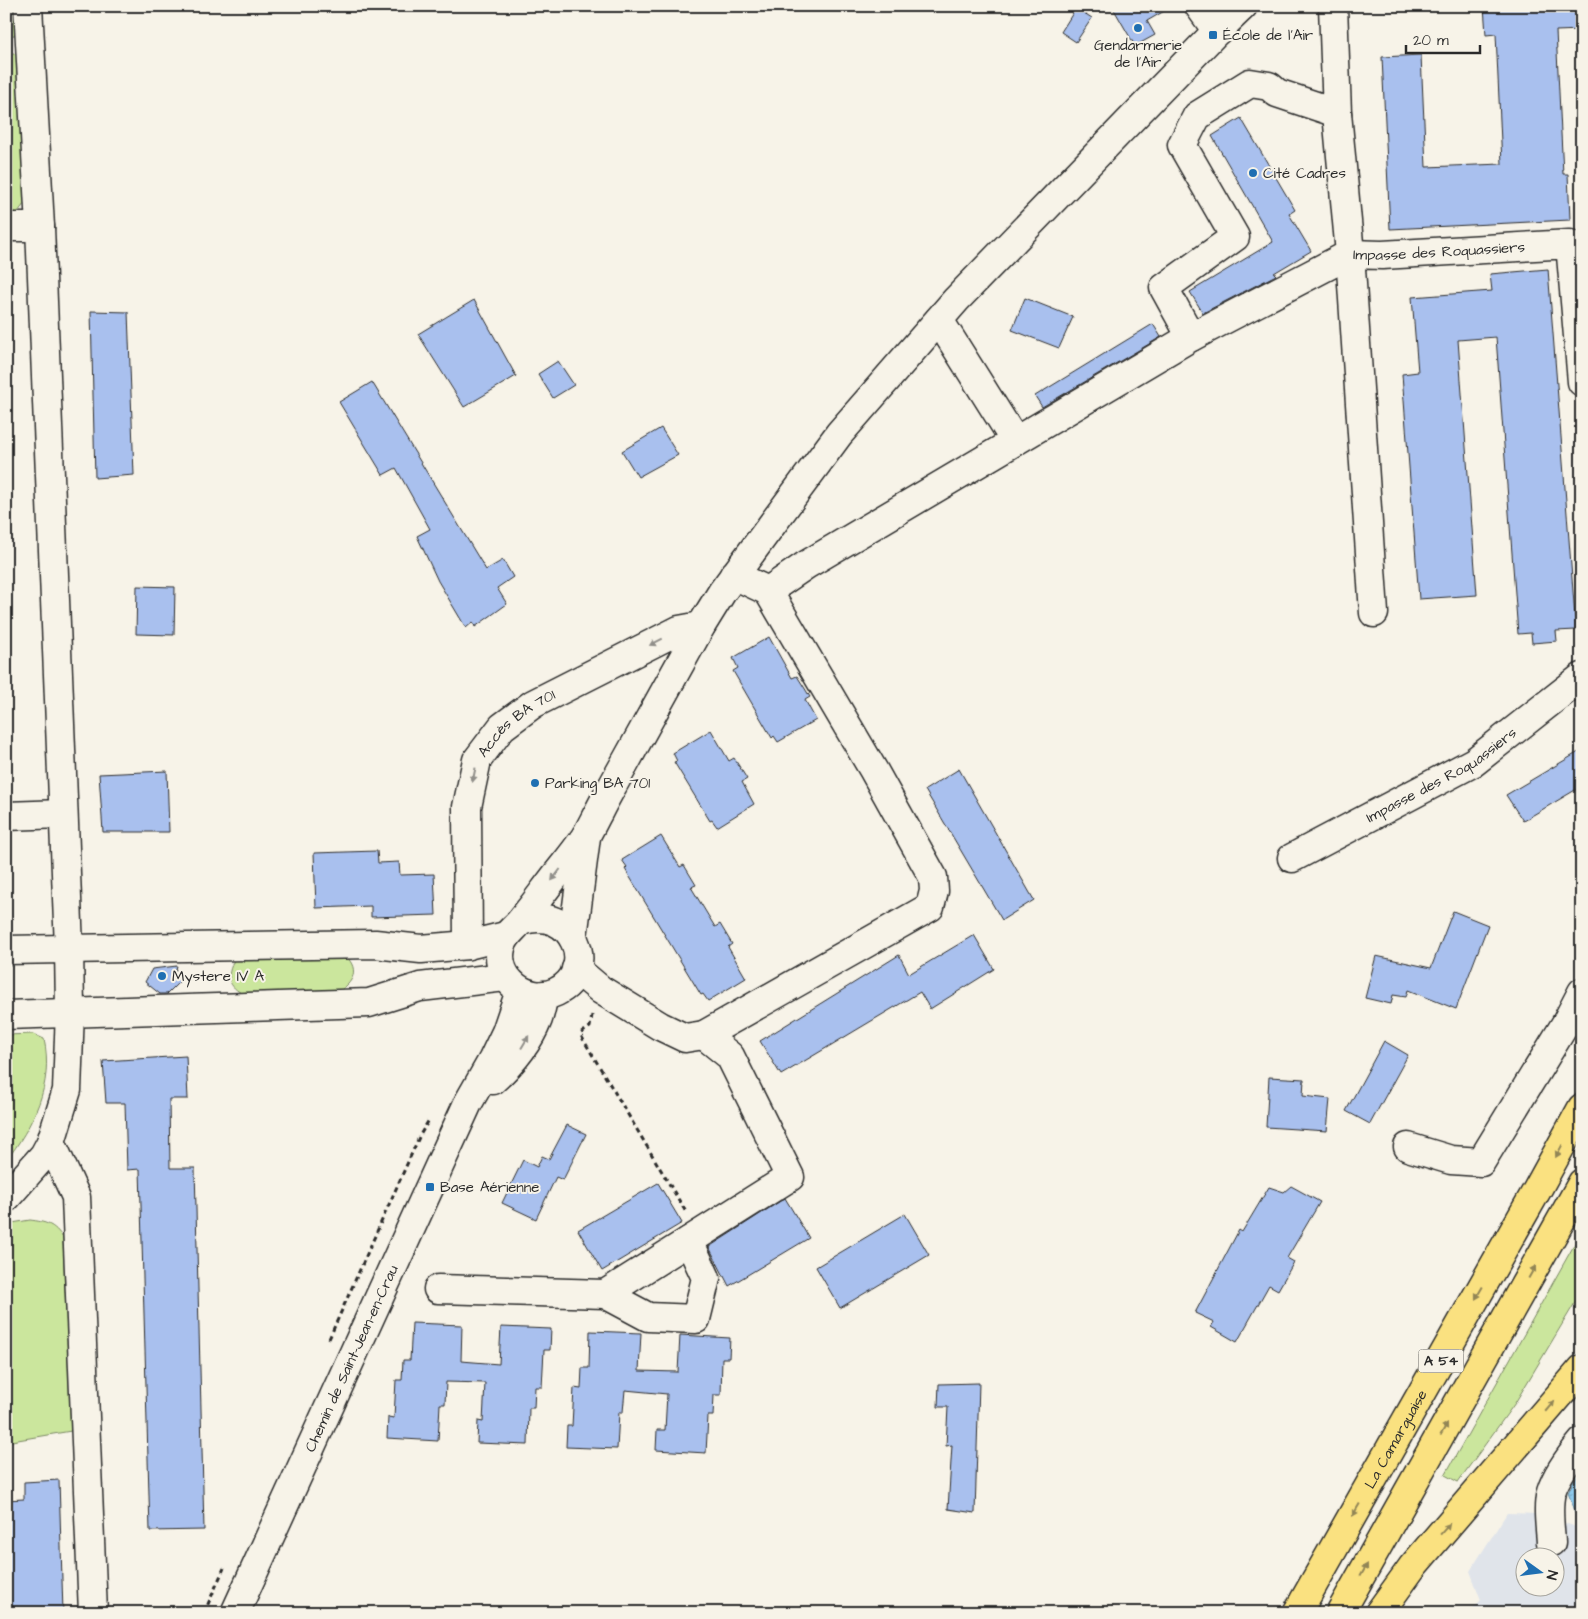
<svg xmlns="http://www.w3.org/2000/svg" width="1588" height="1619" viewBox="0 0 1588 1619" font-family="'Architects Daughter',sans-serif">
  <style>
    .built { fill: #e0e4ea; fill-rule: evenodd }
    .grass { fill: #cbe69d; stroke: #7b8864 }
    .water { fill: url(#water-ripples); stroke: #668a9f }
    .building { fill: #a9c0ee; stroke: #2b2b2b }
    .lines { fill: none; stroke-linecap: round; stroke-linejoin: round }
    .minor-casing { stroke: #2b2b2b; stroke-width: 31 }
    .highway-casing { stroke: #2b2b2b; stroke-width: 31 }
    .path { stroke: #2b2b2b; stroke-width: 3; stroke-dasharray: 5 4; stroke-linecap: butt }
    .minor { stroke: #f7f3e8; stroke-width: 28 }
    .highway { stroke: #fae180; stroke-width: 28 }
    .oneway { fill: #918f8a }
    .oneway2 { fill: #928656 }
    .poi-dot { fill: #1f6fb2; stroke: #f7f3e8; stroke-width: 2 }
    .labels { text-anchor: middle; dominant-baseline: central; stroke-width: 4; stroke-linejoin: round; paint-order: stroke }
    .shield { fill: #f7f3e8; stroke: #686764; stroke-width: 1 }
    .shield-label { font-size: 14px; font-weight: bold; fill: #2b2b2b }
    .poi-label { font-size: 15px; fill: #2b2b2b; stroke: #f7f3e8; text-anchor: start }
    .street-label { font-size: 15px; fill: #2b2b2b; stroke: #f7f3e8 }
  </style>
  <defs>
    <pattern id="water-ripples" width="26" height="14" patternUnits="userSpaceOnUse" patternTransform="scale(1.25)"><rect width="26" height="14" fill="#8dcaed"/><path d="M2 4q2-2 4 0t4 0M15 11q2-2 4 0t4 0" fill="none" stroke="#73a4c0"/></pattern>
  </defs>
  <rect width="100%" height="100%" fill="#f7f3e8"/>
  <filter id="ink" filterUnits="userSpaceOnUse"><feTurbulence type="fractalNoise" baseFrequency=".02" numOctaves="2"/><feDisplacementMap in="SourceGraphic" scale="10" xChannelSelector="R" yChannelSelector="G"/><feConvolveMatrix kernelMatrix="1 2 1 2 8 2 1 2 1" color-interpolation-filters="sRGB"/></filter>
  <g filter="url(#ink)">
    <path class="built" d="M1507 1513 1539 1514 1582 1529V1613H1468L1481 1600 1470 1571ZM1526 1556H1556V1586H1526Z"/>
    <g class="grass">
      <path d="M6 6H17L18 34 6 37Z"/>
      <path d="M14 53 20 59 27 200 15 216 6 218V54Z"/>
      <path d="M342 953C361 967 355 984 335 993L245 995C227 986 226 977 234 960Z"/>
      <path d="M33 1034 44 1039C54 1085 33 1125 6 1161V1035Z"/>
      <path d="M30 1220C46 1222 54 1224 63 1238L71 1431 6 1442V1224Z"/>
      <path d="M1582 1231V1291L1515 1403 1458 1482 1445 1475Z"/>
    </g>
    <path class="water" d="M1582 1471V1518L1576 1513 1568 1493 1574 1480Z"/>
    <g class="building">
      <path d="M1112 6H1173L1147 21 1155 35 1135 46Z"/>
      <path d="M1484 6H1582V30L1556 31 1563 174H1568L1570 220 1390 229 1382 57 1421 55 1426 167 1502 164 1496 34 1486 35Z"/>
      <path d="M1076 8 1092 18 1076 42 1061 32Z"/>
      <path d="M1241 118 1295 210 1289 214 1311 251 1274 273 1276 275 1203 313 1190 292 1273 242 1212 136Z"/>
      <path d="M1548 269 1576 630 1556 631 1557 641 1532 643 1531 633 1518 634 1496 337 1458 340 1477 595 1419 599 1402 374 1418 372 1412 297 1492 291 1490 274Z"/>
      <path d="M1025 298 1073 317 1059 348 1012 330Z"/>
      <path d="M474 300 516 376 464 407 418 334Z"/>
      <path d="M91 311 128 312 134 475 95 478Z"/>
      <path d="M1153 324 1161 337 1042 407 1035 396Z"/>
      <path d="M558 361 574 385 553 398 538 374Z"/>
      <path d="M372 382 486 570 503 560 513 577 497 588 507 604 475 627 473 622 466 628 438 581 417 536 430 529 396 468 383 475 339 402Z"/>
      <path d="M661 428 678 455 638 477 622 451Z"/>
      <path d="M137 586 175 587 174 635 136 634Z"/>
      <path d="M769 637 792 678 797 676 804 687 810 697 805 700 816 720 778 742 774 736 772 738 733 671 738 668 733 658Z"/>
      <path d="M711 730 729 761 734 758 747 779 742 782 754 804 717 827 712 820 710 821 674 762 677 761 673 753Z"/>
      <path d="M1582 750V786L1523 821 1506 795Z"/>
      <path d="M959 769 1034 900 1002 920 925 790Z"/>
      <path d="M167 771 169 832H103L99 774Z"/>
      <path d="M661 836 680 867 684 865 696 885 691 887 715 927 720 924 732 944 728 947 746 978 708 1001 703 994 701 995 625 869 627 867 622 860Z"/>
      <path d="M377 851 378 863 399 862 400 875 434 874 436 915 371 917V906L316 908 314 853Z"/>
      <path d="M1453 911 1488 925 1456 1009 1408 990 1406 997 1393 995 1391 1004 1365 998 1376 956 1431 968Z"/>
      <path d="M974 935 994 969 930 1009 920 992 781 1075 760 1041 899 955 909 974Z"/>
      <path d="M177 966 174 975 181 980 167 994H160L145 982 152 969Z"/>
      <path d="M1384 1041 1408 1055 1370 1124 1346 1111Z"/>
      <path d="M186 1056 188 1099H169L170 1168H195L204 1530 150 1531 140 1169 127 1170 125 1103H106L103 1061Z"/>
      <path d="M1269 1077 1304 1079 1303 1096 1330 1099 1327 1131 1266 1127Z"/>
      <path d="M567 1125 586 1134 563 1180 556 1177 536 1219 502 1203 523 1160 537 1167 542 1156 549 1159Z"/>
      <path d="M658 1183 682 1223 602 1271 578 1230Z"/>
      <path d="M1291 1186 1320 1202 1287 1258 1294 1262 1278 1290 1269 1285 1237 1342 1211 1327 1214 1322 1195 1313 1239 1230 1242 1232 1269 1187 1284 1192Z"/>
      <path d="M785 1198 809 1238 729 1286 709 1247Z"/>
      <path d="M905 1214 929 1255 840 1308 816 1267Z"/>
      <path d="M412 1323 462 1325 461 1361 499 1364 501 1327 551 1329 550 1350H544L542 1387H535L534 1408H529L528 1445 477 1443 478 1421 483 1422 485 1383 446 1382 445 1404H440L438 1441 387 1438 388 1417 394 1418 396 1380H402L403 1360H410Z"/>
      <path d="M590 1331 641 1333 639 1371 678 1372 680 1335 730 1338 729 1358H722L721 1395H714L713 1416H708L706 1453 656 1450 657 1430H665L667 1394 625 1390 623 1412H619L617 1449 566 1447 567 1426H572L574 1388 581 1389 582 1368H589Z"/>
      <path d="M979 1383 975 1513 948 1509 952 1445 946 1446 948 1407H938L939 1384Z"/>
      <path d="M59 1480 63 1613H6V1500L24 1499V1482Z"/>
    </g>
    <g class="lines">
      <defs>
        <g id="minor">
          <path d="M28 6 40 227 69 948 70 1011 67 1090 51 1142 76 1197 93 1613"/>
          <path d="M1199 6 1217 31"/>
          <path d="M6 227H40"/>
          <path d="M939 320 1015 441"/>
          <path d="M1191 337 1164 288 1235 237 1182 145 1197 116 1250 83 1269 86 1277 93 1337 113"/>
          <path d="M734 575 768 591 806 565 1191 337 1350 254 1337 113 1333 6"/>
          <path id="s1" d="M1374 613 1350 254 1382 255 1570 244 1582 382"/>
          <path d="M6 816 63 814"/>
          <path id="s2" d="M1292 858 1474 762 1582 677"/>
          <path d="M521 921C574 903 600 971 556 992 528 1005 494 979 501 948 504 934 515 929 523 918 533 906 543 892 553 879 563 866 575 852 585 837 590 829 594 820 599 811 605 799 612 787 619 774 646 725 674 675 701 626L722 592 839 434 956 300 1217 31 1243 6"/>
          <path d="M573 937 586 837"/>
          <path id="s3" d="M468 945 467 807 477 760 502 727 533 704 679 630 701 626"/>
          <path d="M6 950 375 944 421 949 468 945 505 936"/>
          <path d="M576 969 601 990 660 1026 685 1038 704 1035 930 907 934 891 933 877 874 771 768 591"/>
          <path d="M6 1015 369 1003 420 987 505 977"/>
          <path d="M493 1080C511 1064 529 1042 538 1019 541 1011 542 1003 544 995"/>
          <path d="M1408 1147 1451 1160 1481 1162 1566 1023 1582 992"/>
          <path d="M6 1198 44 1155 51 1142"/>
          <path d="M438 1289 605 1294 648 1317 696 1319 706 1278 689 1241"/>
          <path d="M605 1294 790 1177 730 1056 704 1035"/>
          <path d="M1551 1542C1550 1527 1547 1507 1551 1492 1556 1476 1571 1455 1582 1442"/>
          <path id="s4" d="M235 1613 468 1103 492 1061 506 1032 520 991"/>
        </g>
        <g id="highway">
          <path id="s5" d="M1297 1613 1537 1190 1582 1108"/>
          <path d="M1340 1613 1582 1183"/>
          <path d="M1379 1613 1413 1566 1582 1369"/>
        </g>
      </defs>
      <use href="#minor" class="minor-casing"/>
      <use href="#highway" class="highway-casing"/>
      <g class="path">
        <path d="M592 1015 590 1027 580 1034 686 1212"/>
        <path d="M329 1339 420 1135 429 1120"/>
        <path d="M204 1613 224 1568"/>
      </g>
      <use href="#minor" class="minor"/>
      <use href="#highway" class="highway"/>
    </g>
    <defs><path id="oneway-solid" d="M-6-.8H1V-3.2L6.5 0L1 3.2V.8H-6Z" transform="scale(1.25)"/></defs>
    <g class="oneway">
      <use href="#oneway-solid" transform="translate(656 642) rotate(153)"/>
      <use href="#oneway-solid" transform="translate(474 775) rotate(102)"/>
      <use href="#oneway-solid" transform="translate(556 875) rotate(127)"/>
      <use href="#oneway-solid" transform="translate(525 1042) rotate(-59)"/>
    </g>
    <g class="oneway2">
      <use href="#oneway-solid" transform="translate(1559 1151) rotate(118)"/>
      <use href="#oneway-solid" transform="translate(1532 1272) rotate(-61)"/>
      <use href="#oneway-solid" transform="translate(1479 1293) rotate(120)"/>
      <use href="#oneway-solid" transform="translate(1550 1406) rotate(-50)"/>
      <use href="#oneway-solid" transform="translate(1444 1429) rotate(-61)"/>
      <use href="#oneway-solid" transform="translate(1356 1510) rotate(120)"/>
      <use href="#oneway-solid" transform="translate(1445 1529) rotate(-49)"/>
      <use href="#oneway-solid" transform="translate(1364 1570) rotate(-61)"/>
    </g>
  </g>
  <g class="poi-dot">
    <circle cx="1138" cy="28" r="5"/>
    <rect x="1208" y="30" width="10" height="10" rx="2.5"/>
    <circle cx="1253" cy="173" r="5"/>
    <circle cx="535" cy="783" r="5"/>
    <circle cx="162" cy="976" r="5"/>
    <rect x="425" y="1182" width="10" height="10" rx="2.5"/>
  </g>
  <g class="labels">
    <rect class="shield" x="1418.5" y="1349.5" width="45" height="23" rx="4"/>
    <g class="shield-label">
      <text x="1441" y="1361">A 54</text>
    </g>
    <g class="poi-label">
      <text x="1223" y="35">École de l'Air</text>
      <text x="1138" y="45" text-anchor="middle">Gendarmerie<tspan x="1138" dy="17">de l'Air</tspan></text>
      <text x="1263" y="173">Cité Cadres</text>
      <text x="545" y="783">Parking BA 701</text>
      <text x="172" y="976">Mystere IV A</text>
      <text x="440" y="1187">Base Aérienne</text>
    </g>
    <g class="street-label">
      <text stroke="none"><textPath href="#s1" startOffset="449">Impasse des Roquassiers</textPath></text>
      <text stroke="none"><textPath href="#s3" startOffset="241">Accès BA 701</textPath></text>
      <text stroke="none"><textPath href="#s2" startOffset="171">Impasse des Roquassiers</textPath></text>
      <text stroke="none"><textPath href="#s4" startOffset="280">Chemin de Saint-Jean-en-Crau</textPath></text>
      <text stroke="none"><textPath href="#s5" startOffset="200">La Camarguaise</textPath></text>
    </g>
  </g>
  <rect width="1588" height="1619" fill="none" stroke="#f7f3e8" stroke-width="25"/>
  <rect x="12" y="12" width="1563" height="1594" fill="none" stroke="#2b2b2b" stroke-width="2" filter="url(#ink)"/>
  <g transform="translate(1540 1572) rotate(104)"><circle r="24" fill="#f7f3e8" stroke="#a5a39c"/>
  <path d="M0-4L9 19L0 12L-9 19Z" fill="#1f6fb2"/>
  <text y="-8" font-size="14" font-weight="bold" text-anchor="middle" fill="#2b2b2b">N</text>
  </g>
  <path d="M1406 45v8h74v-8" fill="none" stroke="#2b2b2b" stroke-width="2.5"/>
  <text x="1413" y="45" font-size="15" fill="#2b2b2b" stroke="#f7f3e8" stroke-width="4" paint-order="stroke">20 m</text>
</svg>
